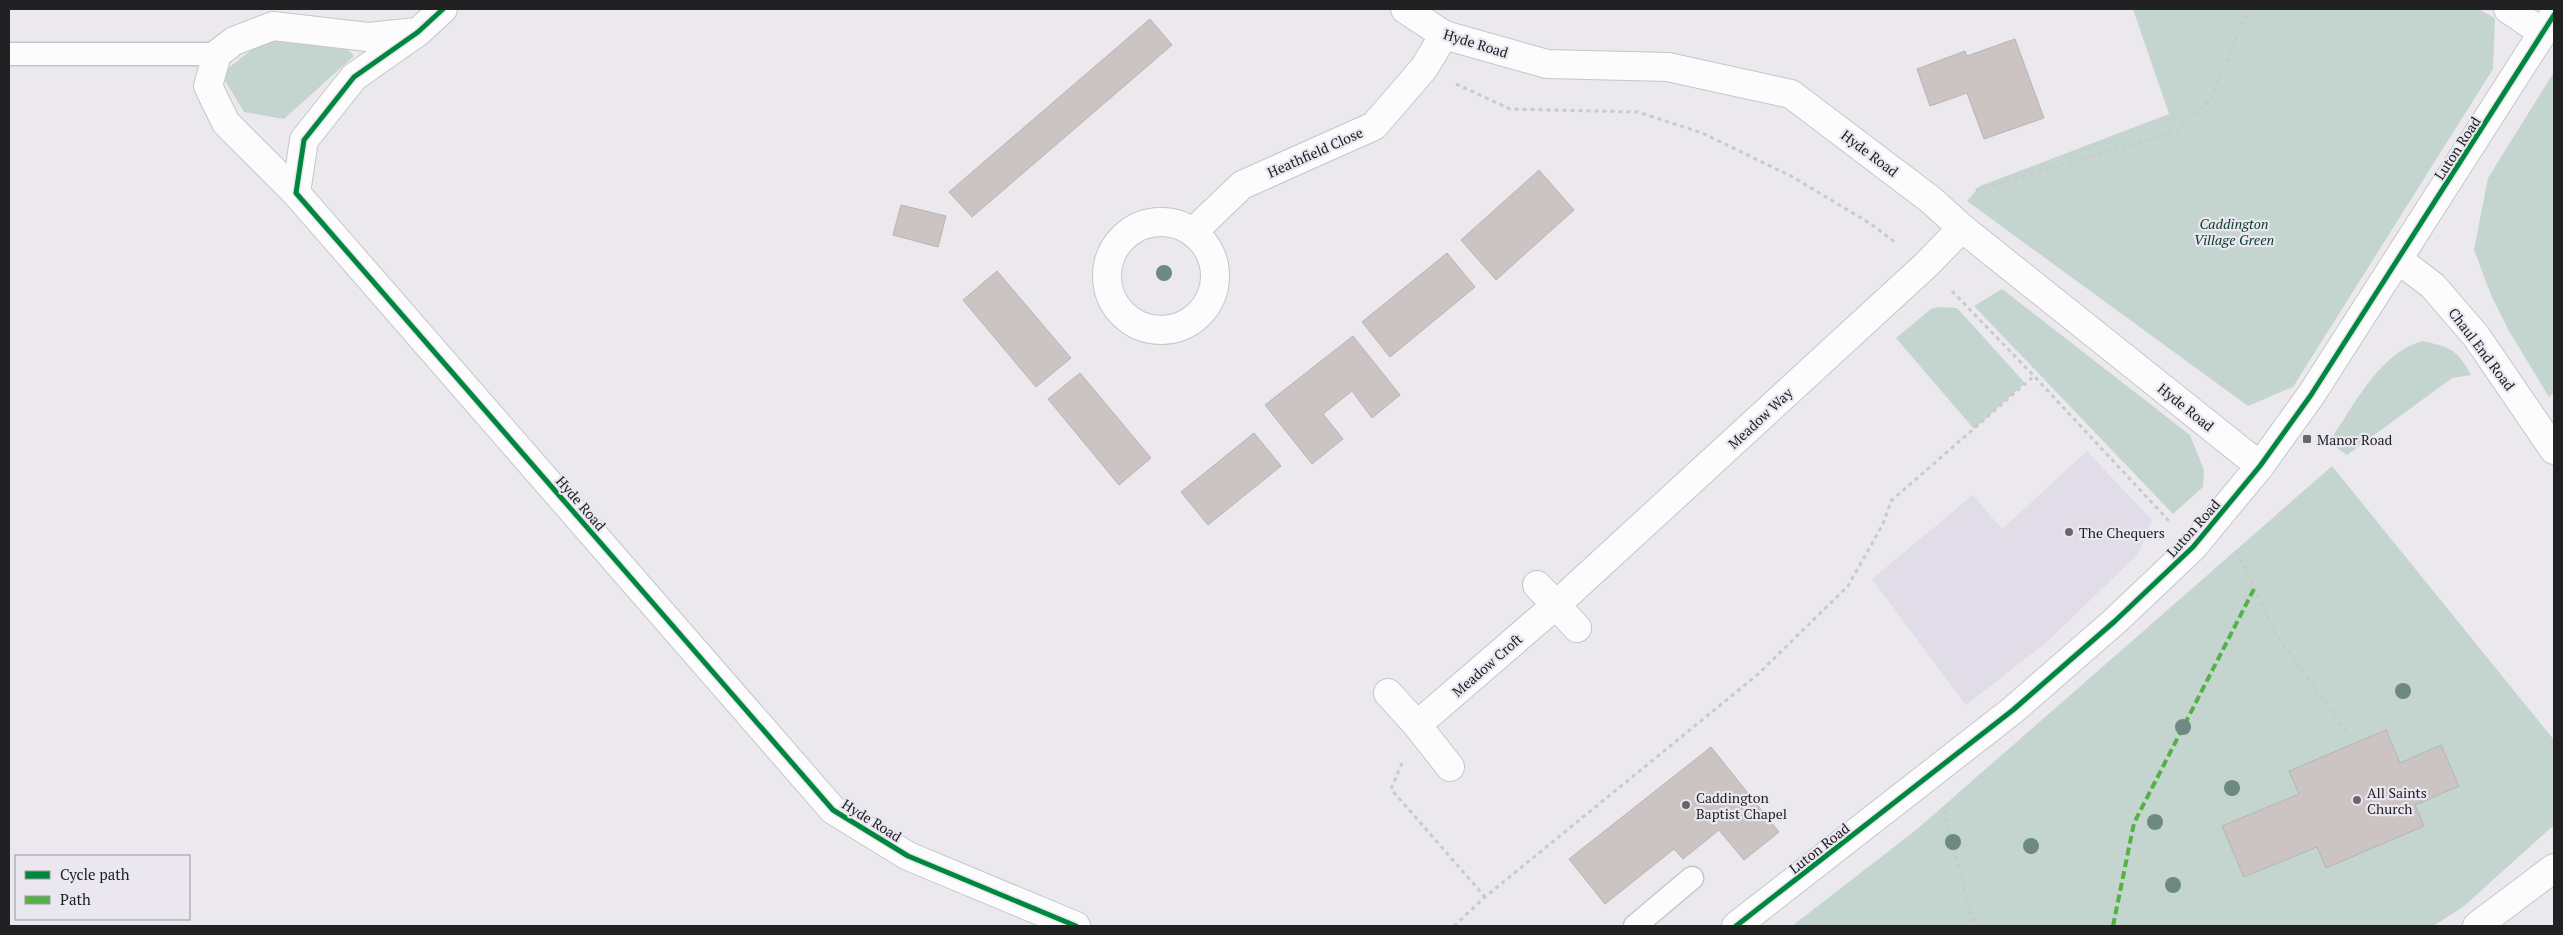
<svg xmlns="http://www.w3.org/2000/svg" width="2563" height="935" viewBox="0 0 2563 935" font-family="'PT Serif',serif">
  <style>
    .built { fill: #e1dde8 }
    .green { fill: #c4d5cf }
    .building { fill: #cbc4c3; stroke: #b6b4b5 }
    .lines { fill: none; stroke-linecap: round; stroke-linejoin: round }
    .lane-casing { stroke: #c6c5c9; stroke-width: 25 }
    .street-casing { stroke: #c6c5c9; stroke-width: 30 }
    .secondary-casing { stroke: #c6c5c9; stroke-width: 30 }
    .path { stroke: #cac9cb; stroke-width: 3; stroke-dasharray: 4 4; stroke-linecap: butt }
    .lane { stroke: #fcfcfc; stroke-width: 22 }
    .street { stroke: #fcfcfc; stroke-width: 28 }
    .secondary { stroke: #fcfcfc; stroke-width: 28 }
    .quiet { stroke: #55b145; stroke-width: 4; stroke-dasharray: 8 4; stroke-linecap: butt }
    .cycleway-casing { stroke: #eae7f0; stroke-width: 8 }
    .cycleway { stroke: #00873e; stroke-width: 5 }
    .tree { fill: #6d8981 }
    .poi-dot { fill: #68666a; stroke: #eae7f0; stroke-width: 2 }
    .labels { text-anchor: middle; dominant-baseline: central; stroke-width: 4.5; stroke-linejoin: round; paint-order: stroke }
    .street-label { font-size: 14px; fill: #212023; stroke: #eae7f0 }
    .park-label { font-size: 14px; font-style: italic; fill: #063a28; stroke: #eae7f0 }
    .poi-label { font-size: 14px; fill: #212023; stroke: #eae7f0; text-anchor: start }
  </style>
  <rect width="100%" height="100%" fill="#ebe9ee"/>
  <path class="built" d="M2087 451 2152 520 2138 554 2047 642 1966 705 1872 579 1973 495 2002 529Z"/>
  <g class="green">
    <path d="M2133 9H2478L2495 18 2493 69 2293 387 2248 406 1967 201 1980 186 2169 114Z"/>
    <path d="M271 34 342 43 354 56 284 119 244 112 221 74Z"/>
    <path d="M2554 72V392L2549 397 2509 331 2491 295 2474 250 2488 178Z"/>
    <path d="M2002 289 2190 435 2204 470 2203 487 2173 514 1974 306Z"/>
    <path d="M1938 307 1957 308 2025 383 1974 429 1896 338 1931 309Z"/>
    <path d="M2422 341C2450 347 2457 349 2471 375L2452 378 2347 455 2329 442C2354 406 2378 354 2422 341Z"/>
    <path d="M2332 466 2554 740V825L2463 907 2433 926H1792L1916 830Z"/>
  </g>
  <g class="building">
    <path d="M1150 19 1172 45 972 217 949 192Z"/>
    <path d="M2015 39 2044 118 1984 139 1967 93 1930 106 1917 69 1965 51 1967 56Z"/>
    <path d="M1539 170 1574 210 1496 280 1461 240Z"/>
    <path d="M901 205 946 216 938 247 893 235Z"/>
    <path d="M1447 253 1475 287 1390 357 1362 322Z"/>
    <path d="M997 271 1071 358 1036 387 963 300Z"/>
    <path d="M1353 336 1400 395 1372 418 1352 391 1323 414 1343 439 1312 464 1265 405Z"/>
    <path d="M1080 373 1151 458 1119 485 1048 399Z"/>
    <path d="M1254 433 1281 466 1208 525 1181 492Z"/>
    <path d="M2386 730 2400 763 2441 745 2459 786 2415 805 2424 826 2326 868 2317 847 2244 877 2222 826 2299 794 2289 771Z"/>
    <path d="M1711 747 1779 832 1744 860 1719 830 1683 859 1674 849 1605 904 1569 859Z"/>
  </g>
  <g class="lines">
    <defs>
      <g id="lane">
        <path d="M9 54H217"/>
        <path d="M1635 926 1692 878"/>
      </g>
      <g id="street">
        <path d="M443 9 418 32 354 77 304 140 296 193 833 810 908 856 1076 926"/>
        <path d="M1405 9 1444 35 1547 64 1668 67 1791 94 1931 200 1962 228 2260 466"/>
        <path d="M296 193 226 123 208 86 217 54 234 41 273 26 368 37 417 32"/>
        <circle cx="1161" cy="276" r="54"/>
        <path d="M1193 232 1242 185 1374 126 1424 68 1444 35"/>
        <path d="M1577 628 1556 605 1926 265 1962 228"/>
        <path d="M1388 693 1417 725"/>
        <path d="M1450 767 1417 725 1556 605 1537 585"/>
        <path d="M2477 926 2554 868"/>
      </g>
      <g id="secondary">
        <path d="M2508 9 2543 33"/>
        <path d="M2399 260 2433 286 2476 336 2554 450"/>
        <path d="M1736 926 2013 710 2115 621 2193 547 2260 466 2311 395 2554 15"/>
      </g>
    </defs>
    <use href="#lane" class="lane-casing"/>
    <use href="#street" class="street-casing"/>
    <use href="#secondary" class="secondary-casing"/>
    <g class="path">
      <path d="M1456 84 1510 109 1638 112 1702 133 1791 176 1871 224 1896 243"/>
      <path d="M1976 190 2177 131 2210 100 2249 9"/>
      <path d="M1952 291 2034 376 2169 521"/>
      <path d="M2237 551 2276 634 2349 736"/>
      <path d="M1402 763 1391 789 1485 897"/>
      <path d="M1944 810 1971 914 1979 926"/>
      <path d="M1454 926 1485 897 1756 676 1848 586 1883 524 1891 501 2034 376"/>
    </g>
    <use href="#lane" class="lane"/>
    <use href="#street" class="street"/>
    <use href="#secondary" class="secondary"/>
    <path class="quiet" d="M2113 926 2134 823 2254 589"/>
    <defs>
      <g id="cycleway">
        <path d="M443 9 418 32 354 77 304 140 296 193 833 810 908 856 1076 926"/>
        <path d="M1736 926 2013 710 2115 621 2193 547 2260 466 2311 395 2554 15"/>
      </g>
    </defs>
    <use href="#cycleway" class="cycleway-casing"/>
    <use href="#cycleway" class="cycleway"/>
  </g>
  <g class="tree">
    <circle cx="1164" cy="273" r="8"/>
    <circle cx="2403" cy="691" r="8"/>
    <circle cx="2183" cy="727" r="8"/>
    <circle cx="2232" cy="788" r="8"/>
    <circle cx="2155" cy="822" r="8"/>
    <circle cx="1953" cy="842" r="8"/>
    <circle cx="2031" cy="846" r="8"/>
    <circle cx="2173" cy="885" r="8"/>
  </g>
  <g class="poi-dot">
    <rect x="2302" y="434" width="10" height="10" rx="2.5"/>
    <circle cx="2069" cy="532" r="5"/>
    <circle cx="2357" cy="800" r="5"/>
    <circle cx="1686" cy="805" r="5"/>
  </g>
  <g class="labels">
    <g class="street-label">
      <text transform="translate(1476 43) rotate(17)">Hyde Road</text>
      <text transform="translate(2457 148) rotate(-57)">Luton Road</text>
      <text transform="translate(1315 152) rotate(-24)">Heathfield Close</text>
      <text transform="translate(1870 153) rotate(37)">Hyde Road</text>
      <text transform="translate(2482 349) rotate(53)">Chaul End Road</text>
      <text transform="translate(2186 407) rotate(39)">Hyde Road</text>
      <text transform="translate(1760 418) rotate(-43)">Meadow Way</text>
      <text transform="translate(581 503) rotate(49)">Hyde Road</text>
      <text transform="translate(2193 528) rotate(-48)">Luton Road</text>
      <text transform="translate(1487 665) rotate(-41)">Meadow Croft</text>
      <text transform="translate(872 820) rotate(32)">Hyde Road</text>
      <text transform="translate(1819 848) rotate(-38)">Luton Road</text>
    </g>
    <g class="park-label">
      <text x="2234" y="223">Caddington<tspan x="2234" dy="16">Village Green</tspan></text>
    </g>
    <g class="poi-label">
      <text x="2317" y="439">Manor Road</text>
      <text x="2079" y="532">The Chequers</text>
      <text x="2367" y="792">All Saints<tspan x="2367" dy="16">Church</tspan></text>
      <text x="1696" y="797">Caddington<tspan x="1696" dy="16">Baptist Chapel</tspan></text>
    </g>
  </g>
  <rect width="2563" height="935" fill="none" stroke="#212023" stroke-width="20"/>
  <rect x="15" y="855" width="175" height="65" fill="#eae7f0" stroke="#9a979e"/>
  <rect x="25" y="871" width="25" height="8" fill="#00873e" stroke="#9a979e"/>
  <text x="60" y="880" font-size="15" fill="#212023">Cycle path</text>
  <rect x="25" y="896" width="25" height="8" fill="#55b145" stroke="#9a979e"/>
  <text x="60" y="905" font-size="15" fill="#212023">Path</text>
</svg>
